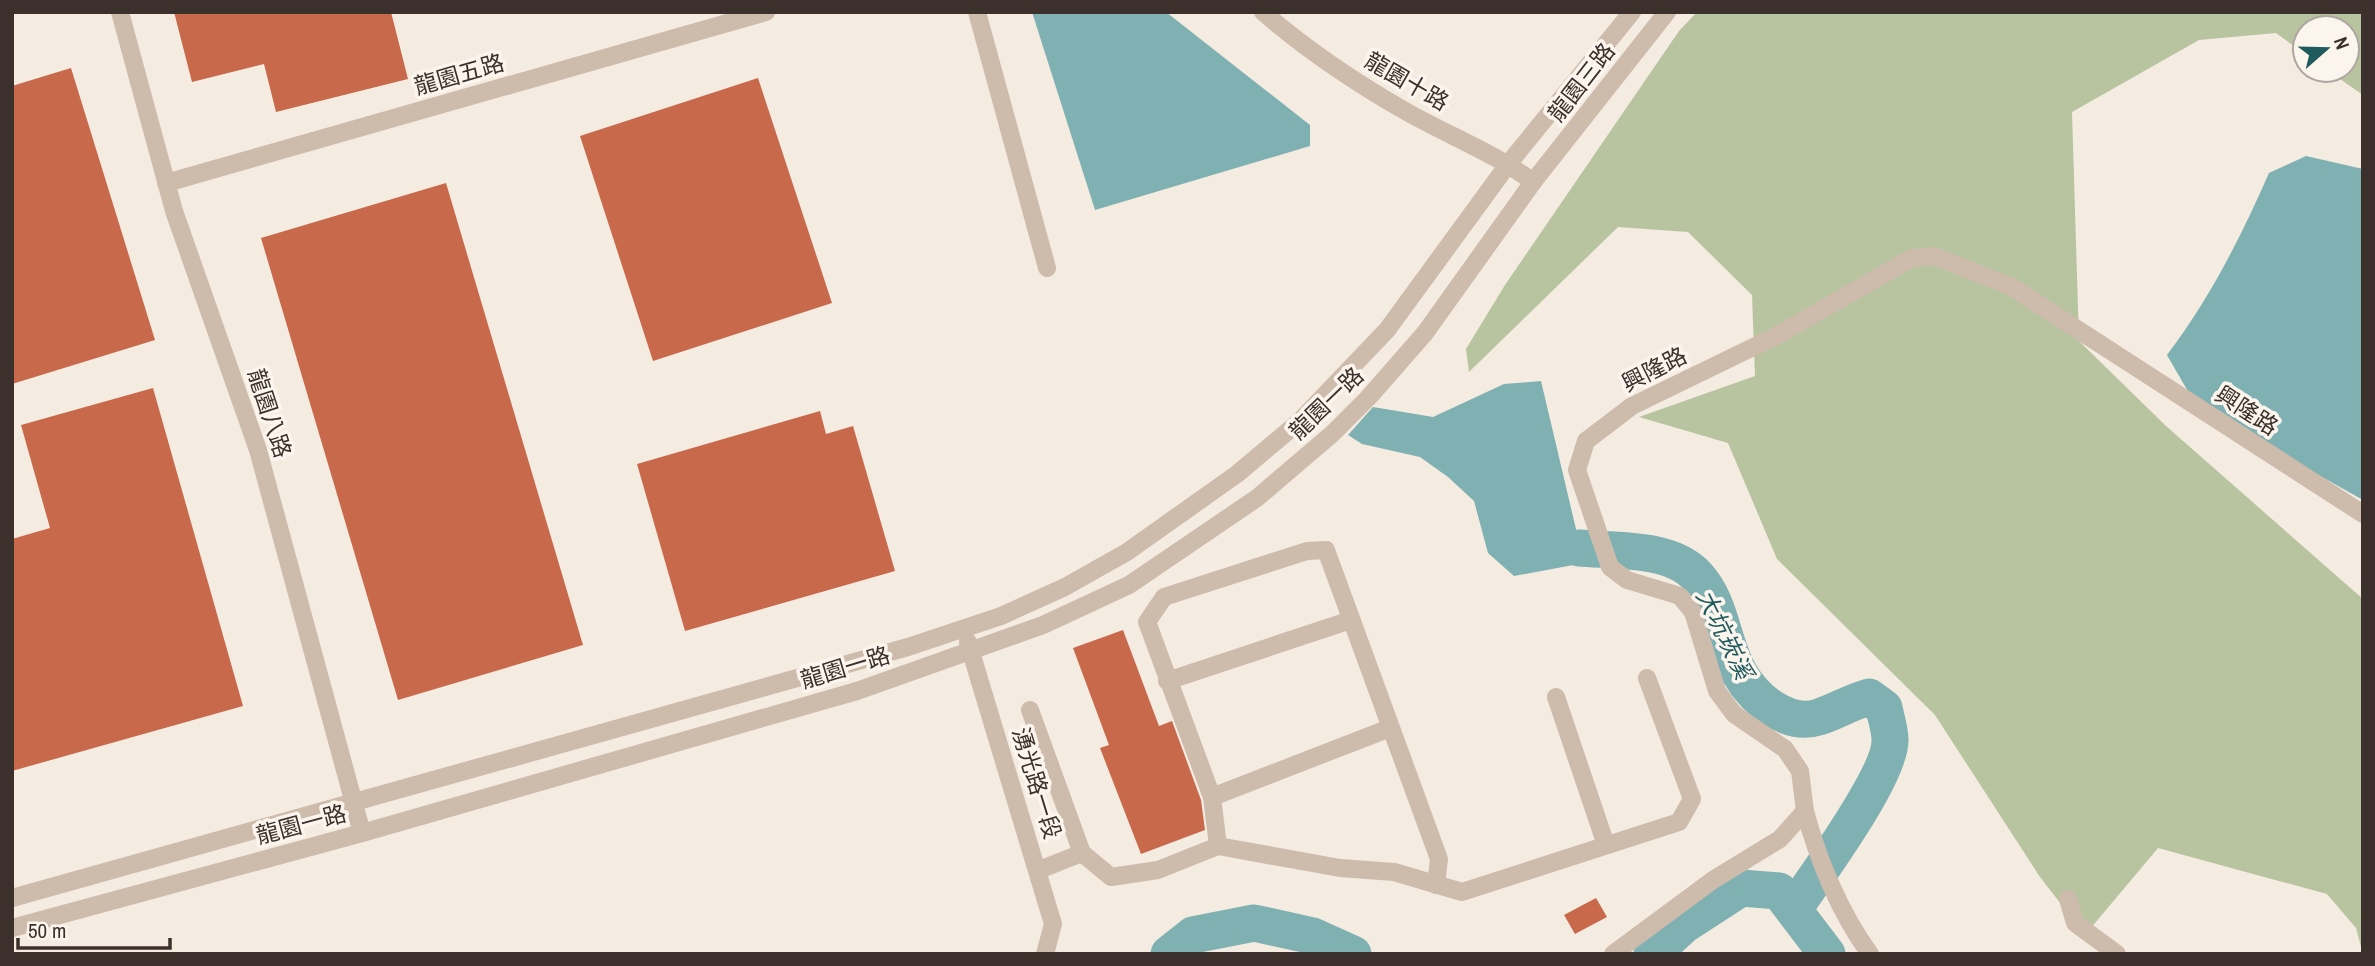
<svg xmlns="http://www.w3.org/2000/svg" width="2375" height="966" viewBox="0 0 2375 966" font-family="'Archivo Narrow','Noto Sans TC',sans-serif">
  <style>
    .green { fill: #b8c4a0 }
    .water { fill: #7fb0b2 }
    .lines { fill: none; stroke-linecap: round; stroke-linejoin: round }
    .river { stroke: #7fb0b2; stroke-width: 37 }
    .building { fill: #c8694b }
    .minor { stroke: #cdbbac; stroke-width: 18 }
    .labels { text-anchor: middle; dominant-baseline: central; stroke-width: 7; stroke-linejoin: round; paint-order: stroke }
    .street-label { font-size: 23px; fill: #3b302b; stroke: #fbf5ee }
    .water-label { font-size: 24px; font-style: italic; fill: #1f5a5e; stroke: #fbf5ee }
  </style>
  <rect width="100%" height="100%" fill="#f4ebe1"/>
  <path class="green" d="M1697 12H2363V95L2327 70H2347V28H2305V54L2276 33 2199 40 2072 112 2079 341 2166 426 2363 599V954L2356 928 2327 894 2158 848 2085 935 2040 877 1935 715 1777 559 1728 443 1639 417 1755 376 1752 295 1688 232 1618 227 1469 372 1466 349 1505 285 1679 31Z"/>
  <g class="water">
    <path d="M1032 12H1166L1310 125V146L1095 210Z"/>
    <path d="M2306 156 2363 169V500L2197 407 2167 355C2210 298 2241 237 2269 173Z"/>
    <path d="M1541 381 1584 563 1514 576 1488 553 1474 501 1448 477 1420 457 1362 444 1348 435 1373 407 1433 417 1504 384Z"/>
  </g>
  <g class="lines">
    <g class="river">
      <path d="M1579 548C1615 551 1671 547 1697 576 1722 603 1722 644 1740 674 1755 700 1788 727 1819 717 1835 712 1851 702 1869 697L1884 708C1886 718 1890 730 1890 740 1891 775 1816 876 1794 909"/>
      <path d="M1169 954 1193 935 1254 923 1313 936 1353 954"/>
      <path d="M1652 954 1684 925 1741 888 1779 891 1827 954"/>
    </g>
  </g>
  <g class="building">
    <path d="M174 12H391L408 79 276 112 264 64 192 82Z"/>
    <path d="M71 68 155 340 12 384V86Z"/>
    <path d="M758 78 832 303 653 361 580 136Z"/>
    <path d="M446 183 583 645 398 700 261 238Z"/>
    <path d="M153 388 243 706 12 771V539L50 528 21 425Z"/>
    <path d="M820 411 826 434 853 426 895 571 685 631 637 464Z"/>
    <path d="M1123 630 1159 726 1172 721 1201 800 1205 830 1141 854 1100 748 1109 745 1073 648Z"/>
    <path d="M1596 898 1607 917 1575 934 1564 915Z"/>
  </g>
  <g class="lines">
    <g class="minor">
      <path d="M120 12 174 211 258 450 362 833"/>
      <path d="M977 12 1047 268"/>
      <path d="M1263 12C1307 50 1356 83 1407 112 1449 136 1495 153 1533 182"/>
      <path d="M166 183 766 12"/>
      <path d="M968 642 1053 924 1045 954"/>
      <path d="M1167 681 1351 620"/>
      <path d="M1556 697 1606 845"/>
      <path d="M1030 710 1082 853"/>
      <path d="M1212 797 1390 728"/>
      <path d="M1805 811C1818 860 1840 913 1870 954"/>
      <path d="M1218 846 1212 797 1147 622 1164 597 1307 551 1326 550 1439 859 1436 885"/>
      <path d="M1039 870 1082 853 1111 877 1158 870 1218 846 1340 868 1394 872 1462 892 1679 822 1692 799 1647 678"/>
      <path d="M12 898 908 647 1001 616 1065 587 1127 552 1237 474 1300 421 1387 330 1509 163 1632 12"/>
      <path d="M2068 899 2075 923 2117 954"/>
      <path d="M12 928 362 833 857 691 1043 625 1129 585 1257 498 1332 434 1369 397 1425 333 1533 182 1667 12"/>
      <path d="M1613 954 1713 880 1780 839 1805 811 1800 771 1785 749 1734 714 1717 691 1693 612 1680 596 1627 580 1610 567 1577 470 1586 441 1632 406 1776 336 1912 258 1934 256 2012 287 2363 514"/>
    </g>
  </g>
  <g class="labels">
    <g class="street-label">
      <text transform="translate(459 74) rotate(-16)">龍園五路</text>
      <text transform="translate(1407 81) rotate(30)">龍園十路</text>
      <text transform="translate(1581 82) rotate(-52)">龍園三路</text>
      <text transform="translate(1654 369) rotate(-27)">興隆路</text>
      <text transform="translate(1326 403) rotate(-44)">龍園一路</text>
      <text transform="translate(2247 410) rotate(33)">興隆路</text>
      <text transform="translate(270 413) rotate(72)">龍園八路</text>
      <text transform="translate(845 667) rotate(-17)">龍園一路</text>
      <text transform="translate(1037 783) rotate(73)">湧光路一段</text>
      <text transform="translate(301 824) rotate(-15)">龍園一路</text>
    </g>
    <g class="water-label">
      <text transform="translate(1725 634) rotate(64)">大坑崁溪</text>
    </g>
  </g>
  <rect width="2375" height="966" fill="none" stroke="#3b302b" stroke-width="28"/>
  <g transform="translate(2326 49) rotate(70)"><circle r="33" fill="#fbf5ee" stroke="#aea6a0" stroke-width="2"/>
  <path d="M0-5L12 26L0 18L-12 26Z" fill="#1f5a5e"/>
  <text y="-10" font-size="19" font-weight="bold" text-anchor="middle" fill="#3b302b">N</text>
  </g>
  <path d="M18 938v10h152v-10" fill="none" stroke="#3b302b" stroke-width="3.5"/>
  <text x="28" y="938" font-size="21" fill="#3b302b" stroke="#fbf5ee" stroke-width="5" paint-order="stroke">50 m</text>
</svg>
